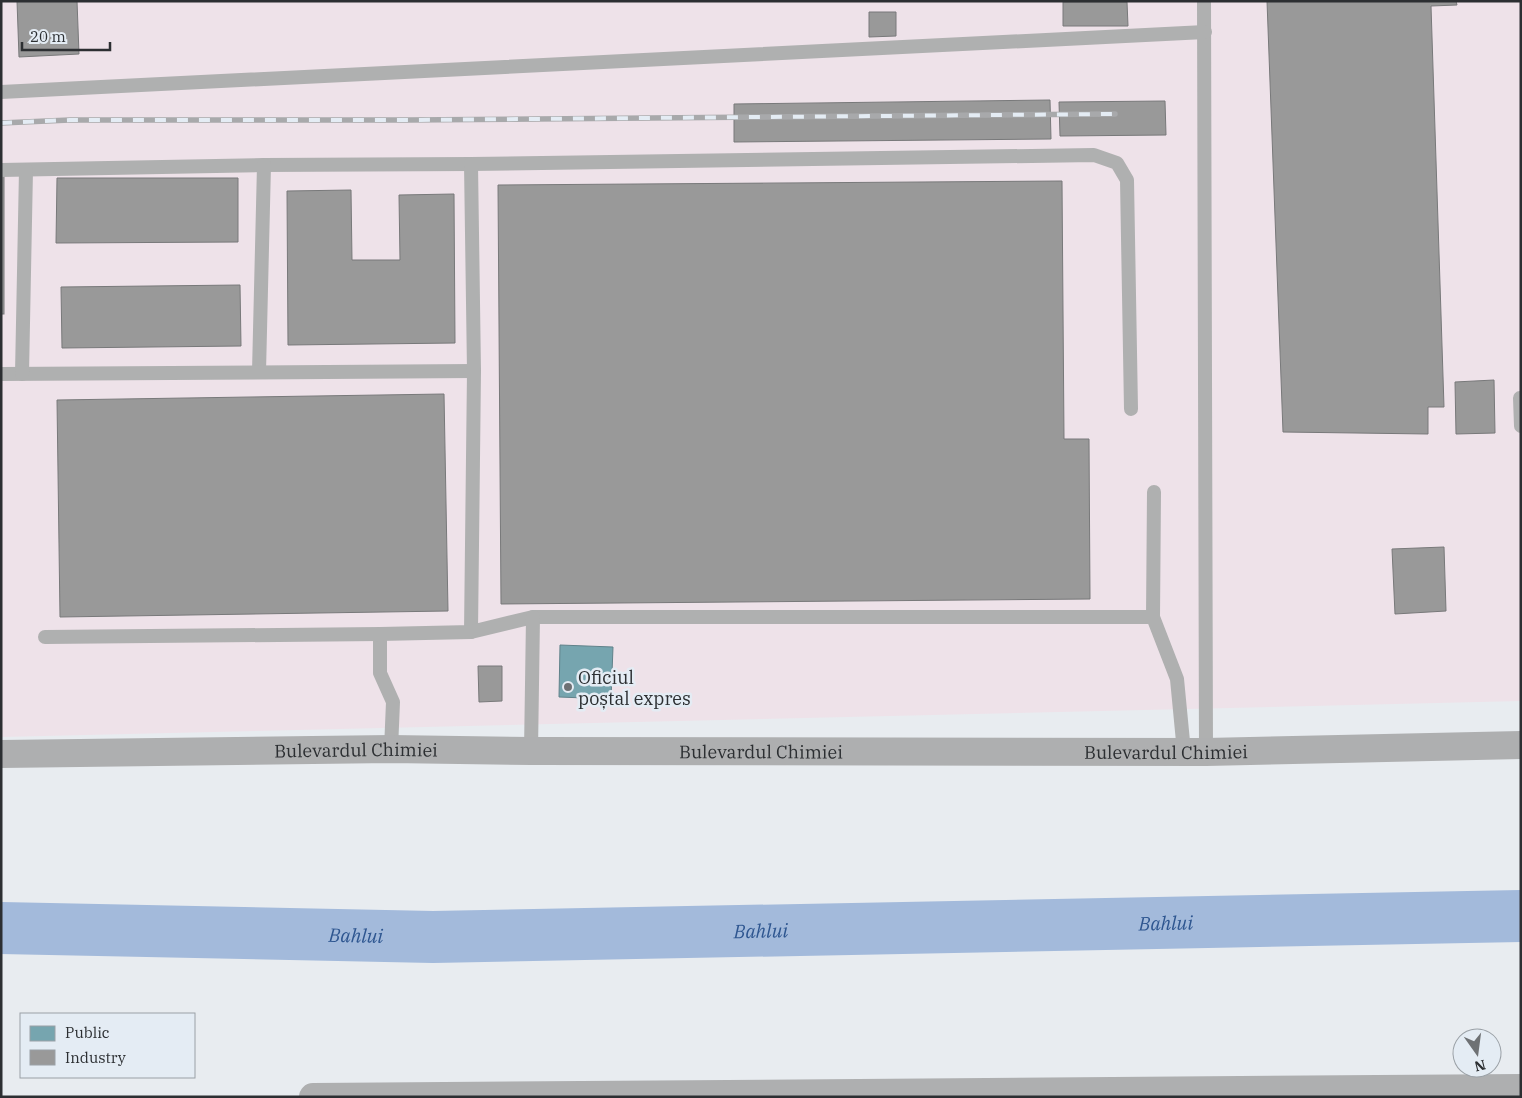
<svg xmlns="http://www.w3.org/2000/svg" width="1522" height="1098" viewBox="0 0 1522 1098" font-family="'IBM Plex Serif',serif">
  <style>
    .industrial { fill: #eee2e9 }
    .public { fill: #76a5af; stroke: #60828a }
    .industry { fill: #999; stroke: #78797a }
    .lines { fill: none; stroke-linecap: round; stroke-linejoin: round }
    .river { stroke: #a3badb; stroke-width: 52 }
    .lane { stroke: #afb0b0; stroke-width: 14 }
    .secondary { stroke: #aeafb0; stroke-width: 28 }
    .rail-casing { stroke: #a8a9ab; stroke-width: 5.5 }
    .rail { stroke: #e4ecf4; stroke-width: 4; stroke-dasharray: 11; stroke-linecap: butt }
    .poi-dot { fill: #6e7174; stroke: #e4ecf4; stroke-width: 2 }
    .labels { text-anchor: middle; dominant-baseline: central; stroke-width: 5; stroke-linejoin: round; paint-order: stroke }
    .poi-label { font-size: 18px; fill: #2c2f32; stroke: #e4ecf4; text-anchor: start }
    .street-label { font-size: 18px; fill: #2c2f32; stroke: #e4ecf4 }
    .water-label { font-size: 19px; font-style: italic; fill: #2e5690; stroke: #e4ecf4 }
  </style>
  <rect width="100%" height="100%" fill="#e8ecf0"/>
  <path class="industrial" d="M1 1H1521V701L1 737Z"/>
  <path class="public" d="M560 645 613 647 611 699 559 697Z"/>
  <g class="industry">
    <path d="M17 1H77L79 54 19 57Z"/>
    <path d="M1267 1H1456L1457 5 1431 6 1444 407H1428V434L1283 432Z"/>
    <path d="M1063 2H1127L1128 26H1063Z"/>
    <path d="M869 12H896V36L869 37Z"/>
    <path d="M1050 100 1051 139 734 142V104Z"/>
    <path d="M1165 101 1166 135 1060 136 1059 102Z"/>
    <rect x="1" y="174" width="3" height="140"/>
    <path d="M57 178H238V242L56 243Z"/>
    <path d="M1062 181 1064 439H1089L1090 599 501 604 498 185Z"/>
    <path d="M351 190 352 260H400L399 195 454 194 455 343 288 345 287 191Z"/>
    <path d="M240 285 241 346 62 348 61 287Z"/>
    <path d="M1494 380 1495 433 1456 434 1455 382Z"/>
    <path d="M444 394 448 611 60 617 57 400Z"/>
    <path d="M1444 547 1446 611 1395 614 1392 549Z"/>
    <path d="M478 666H502V701L479 702Z"/>
  </g>
  <g class="lines">
    <path class="river" id="s1" d="M1 928 433 937 1521 916"/>
    <g class="lane">
      <path d="M1204 1 1206 752"/>
      <path d="M1 92 1205 32"/>
      <path d="M1 170 264 165 471 164 1094 155 1117 163 1127 180 1131 409"/>
      <path d="M259 372 264 165"/>
      <path d="M1 374 474 371"/>
      <path d="M22 374 26 170"/>
      <path d="M1520 398 1521 426"/>
      <path d="M1153 617 1177 679 1184 752"/>
      <path d="M471 632 474 371 471 164"/>
      <path d="M380 634V673L393 702 391 749"/>
      <path d="M45 637 380 634 471 632 533 617H1153L1154 492"/>
      <path d="M531 751 533 617"/>
    </g>
    <g class="secondary">
      <path id="s2" d="M1 754 391 749 531 751 1206 752 1521 745"/>
      <path d="M313 1097 1521 1088"/>
    </g>
    <defs>
      <path id="rail" d="M1 123 70 120H408L1115 114"/>
    </defs>
    <use href="#rail" class="rail-casing"/>
    <use href="#rail" class="rail"/>
  </g>
  <circle class="poi-dot" cx="568" cy="687" r="5"/>
  <g class="labels">
    <g class="poi-label">
      <text x="578" y="677">Oficiul<tspan x="578" dy="21">poștal expres</tspan></text>
    </g>
    <g class="street-label">
      <text stroke="none"><textPath href="#s2" startOffset="355">Bulevardul Chimiei</textPath></text>
      <text stroke="none"><textPath href="#s2" startOffset="760">Bulevardul Chimiei</textPath></text>
      <text stroke="none"><textPath href="#s2" startOffset="1165">Bulevardul Chimiei</textPath></text>
    </g>
    <g class="water-label">
      <text stroke="none"><textPath href="#s1" startOffset="1165">Bahlui</textPath></text>
      <text stroke="none"><textPath href="#s1" startOffset="760">Bahlui</textPath></text>
      <text stroke="none"><textPath href="#s1" startOffset="355">Bahlui</textPath></text>
    </g>
  </g>
  <rect width="1522" height="1098" fill="none" stroke="#2c2f32" stroke-width="5"/>
  <rect x="20" y="1013" width="175" height="65" fill="#e4ecf4" stroke="#9aa0a6"/>
  <rect x="30" y="1026" width="25" height="15" fill="#76a5af" stroke="#9aa0a6"/>
  <text x="65" y="1038" font-size="15" fill="#2c2f32">Public</text>
  <rect x="30" y="1050" width="25" height="15" fill="#999999" stroke="#9aa0a6"/>
  <text x="65" y="1063" font-size="15" fill="#2c2f32">Industry</text>
  <g transform="translate(1477 1053) rotate(166)"><circle r="24" fill="#e4ecf4" stroke="#9aa0a6"/>
  <path d="M0-4L9 19L0 12L-9 19Z" fill="#6e7174"/>
  <text y="-8" font-size="14" font-weight="bold" text-anchor="middle" fill="#2c2f32">N</text>
  </g>
  <path d="M22 42v8h88v-8" fill="none" stroke="#2c2f32" stroke-width="2.5"/>
  <text x="30" y="42" font-size="15" fill="#2c2f32" stroke="#e4ecf4" stroke-width="4" paint-order="stroke">20 m</text>
</svg>
